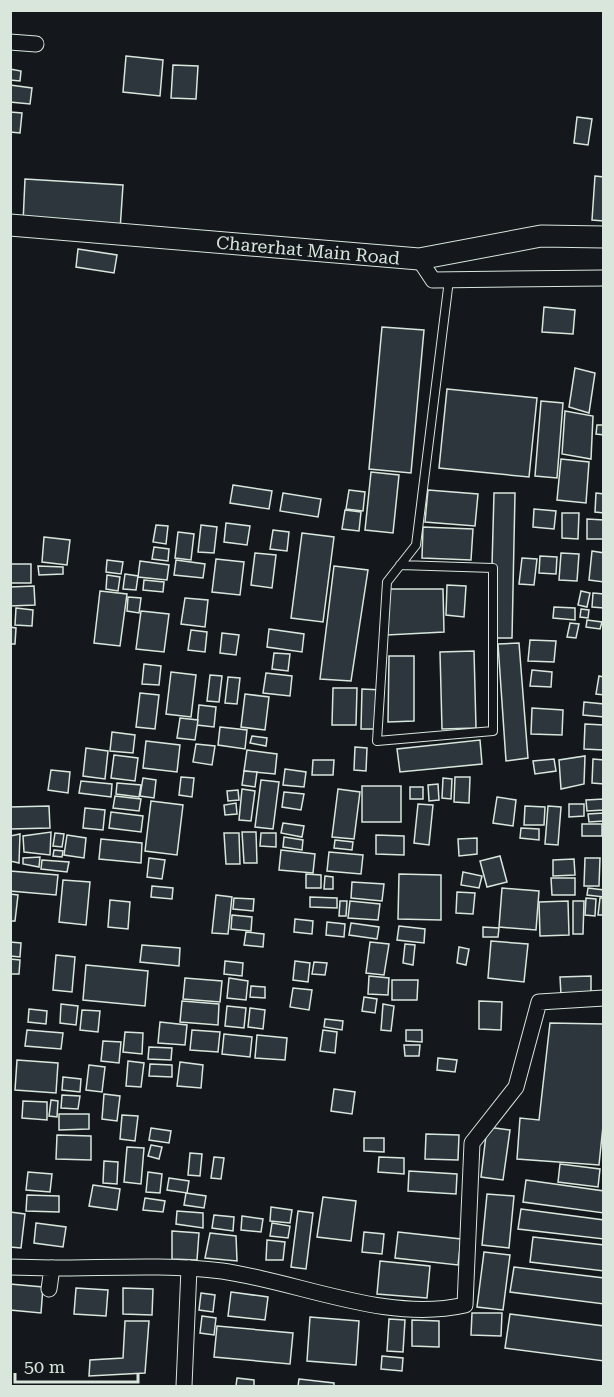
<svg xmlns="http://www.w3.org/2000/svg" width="614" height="1397" viewBox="0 0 614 1397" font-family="'Roboto Serif',serif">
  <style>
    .building { fill: #2c363c; stroke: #d8e6dc; stroke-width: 1.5 }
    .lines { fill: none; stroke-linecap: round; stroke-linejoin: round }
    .lane-casing { stroke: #d8e6dc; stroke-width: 10 }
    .street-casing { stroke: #d8e6dc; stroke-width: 17 }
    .secondary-casing { stroke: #d8e6dc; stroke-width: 23 }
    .lane { stroke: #14181c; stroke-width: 8 }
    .street { stroke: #14181c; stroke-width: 15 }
    .secondary { stroke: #14181c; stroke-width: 21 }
    .labels { text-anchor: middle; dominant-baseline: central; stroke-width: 4.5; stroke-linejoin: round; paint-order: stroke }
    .street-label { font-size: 18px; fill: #d8e6dc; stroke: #14181c }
  </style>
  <rect width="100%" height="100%" fill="#14181c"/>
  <g class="building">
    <path d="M126 56 163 60 160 96 123 92Z"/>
    <path d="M173 65 198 66 196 99 171 98Z"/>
    <path d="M10 69 21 71 20 81 10 80Z"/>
    <path d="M10 85 32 88 30 104 10 102Z"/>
    <path d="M10 112 22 113 20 133 10 132Z"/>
    <path d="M577 117 592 119 588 145 574 143Z"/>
    <path d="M595 176 604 177V221L592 220Z"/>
    <path d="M25 179 123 185 120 230 23 223Z"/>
    <path d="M78 249 117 255 114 273 76 267Z"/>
    <path d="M544 307 575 310 573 334 542 332Z"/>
    <path d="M382 327 424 330 411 473 369 469Z"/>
    <path d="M575 368 595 373 589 413 569 407Z"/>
    <path d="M447 389 537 398 529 477 439 468Z"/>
    <path d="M541 401 563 403 557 478 535 476Z"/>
    <path d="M565 411 593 416 591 459 562 454Z"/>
    <path d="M597 425H604V435L596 434Z"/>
    <path d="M561 459 589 462 586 503 557 500Z"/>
    <path d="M371 472 399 475 393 533 365 530Z"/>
    <path d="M233 485 272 491 269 509 230 503Z"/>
    <path d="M349 490 365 492 363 511 346 509Z"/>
    <path d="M428 490 478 494 475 526 425 522Z"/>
    <path d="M283 493 321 499 318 517 280 511Z"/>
    <path d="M494 493H515L512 638H490Z"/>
    <path d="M596 493 604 494V513L595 512Z"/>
    <path d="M534 509 556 511 554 529 533 527Z"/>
    <path d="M345 510 361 512 359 531 342 529Z"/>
    <path d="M562 513H579L578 539 562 538Z"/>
    <path d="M587 519 604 520V539H587Z"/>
    <path d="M226 523 250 526 247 545 224 542Z"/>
    <path d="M156 525 168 526 166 544 153 542Z"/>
    <path d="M201 525 217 527 214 553 198 552Z"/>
    <path d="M423 527 473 529 471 560 422 558Z"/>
    <path d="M273 530 289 532 287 551 270 549Z"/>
    <path d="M178 532 194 534 191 560 175 558Z"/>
    <path d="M302 533 334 537 323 622 291 618Z"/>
    <path d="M44 537 70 540 67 565 42 562Z"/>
    <path d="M154 547 169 549 168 561 152 559Z"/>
    <path d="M592 551 604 553V582L589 580Z"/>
    <path d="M255 553 276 555 272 588 251 585Z"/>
    <path d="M561 553 579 554 577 581 559 580Z"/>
    <path d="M540 556 557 557 556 574 539 573Z"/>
    <path d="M522 558 537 559 534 585 519 584Z"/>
    <path d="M216 559 244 562 240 595 212 592Z"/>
    <path d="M107 560 123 562 121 574 106 572Z"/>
    <path d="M176 560 205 564 203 578 174 575Z"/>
    <path d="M140 561 169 565 167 580 138 577Z"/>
    <rect x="10" y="564" width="21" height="19"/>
    <path d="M38 566 63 567V574L39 575Z"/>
    <path d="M334 566 368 570 351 681 320 679Z"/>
    <path d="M125 574 138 576 136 590 123 589Z"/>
    <path d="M107 575 120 577 118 591 106 589Z"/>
    <path d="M144 580 164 582 163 592 143 590Z"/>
    <path d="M447 585 466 586 464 617 446 615Z"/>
    <path d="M34 586 35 605 10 606V587Z"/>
    <path d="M389 589H443L444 632 387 635Z"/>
    <path d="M100 591 127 594 120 646 94 643Z"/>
    <path d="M581 591 590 593 587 607 578 605Z"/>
    <path d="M593 593 604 594V608L592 607Z"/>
    <path d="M128 597 141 598 139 613 127 611Z"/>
    <path d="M185 598 208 600 205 627 181 624Z"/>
    <path d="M554 607 575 608V620L553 618Z"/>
    <path d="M16 608 33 610 32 626 15 625Z"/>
    <path d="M581 609 589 610 588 618 580 617Z"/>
    <path d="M141 611 169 614 164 652 136 649Z"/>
    <path d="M587 620 602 622 600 629 586 627Z"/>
    <path d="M570 623 579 624 576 638 567 637Z"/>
    <path d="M10 627 16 628 15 644H10Z"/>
    <path d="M269 629 304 634 302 652 267 647Z"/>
    <path d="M191 630 207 632 205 652 188 650Z"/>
    <path d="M222 633 239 635 236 655 220 653Z"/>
    <path d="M530 640 556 641 554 662 528 661Z"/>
    <path d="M519 643 528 758 506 761 498 644Z"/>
    <path d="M474 651 476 728 442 729 440 652Z"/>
    <path d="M274 653 290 654 288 671 272 669Z"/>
    <path d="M389 656H414V721L388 722Z"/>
    <path d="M144 664 161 666 159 685 142 684Z"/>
    <path d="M532 670 552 672 551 687 530 686Z"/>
    <path d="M171 672 196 675 191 717 166 714Z"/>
    <path d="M266 673 292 676 290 696 263 693Z"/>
    <path d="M210 675 222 676 219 702 207 701Z"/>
    <path d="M599 676 604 677V695L596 694Z"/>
    <path d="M228 677 240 678 237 704 225 703Z"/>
    <path d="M333 688H357L356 725H332Z"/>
    <path d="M362 689 382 690 381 729H361Z"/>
    <path d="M140 693 159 695 155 729 136 727Z"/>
    <path d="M245 694 269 697 265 730 241 727Z"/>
    <path d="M584 702 604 704V717L583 715Z"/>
    <path d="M199 705 216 707 214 727 197 725Z"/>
    <path d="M532 708 563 710 562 735 531 734Z"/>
    <path d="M180 718 198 720 195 740 177 738Z"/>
    <path d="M585 724 604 725V750L584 749Z"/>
    <path d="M220 727 247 730 245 749 218 745Z"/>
    <path d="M112 732 135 735 133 753 110 751Z"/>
    <path d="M252 736 267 738 266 746 250 743Z"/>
    <path d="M480 740 482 764 400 772 397 749Z"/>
    <path d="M146 741 180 745 177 772 143 768Z"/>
    <path d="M196 744 215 746 212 765 193 762Z"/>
    <path d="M355 747 367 748 366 771 354 770Z"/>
    <path d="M86 748 108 751 105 779 83 776Z"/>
    <path d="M247 750 277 754 275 774 244 771Z"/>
    <path d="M114 755 138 758 135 781 111 778Z"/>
    <path d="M585 756 584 784 561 789 559 760Z"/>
    <path d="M554 759 556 771 535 774 533 761Z"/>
    <path d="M593 759 604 760V784L592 783Z"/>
    <path d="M313 760H334L333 775H312Z"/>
    <path d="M285 769 306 772 304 787 283 785Z"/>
    <path d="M51 770 70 772 68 793 48 790Z"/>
    <path d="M244 771 257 772 255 787 242 785Z"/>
    <path d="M181 777 194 778 192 797 179 795Z"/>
    <path d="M455 777H470L469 803 454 802Z"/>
    <path d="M143 778 156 780 154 798 140 796Z"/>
    <path d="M443 778 452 779 451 799 442 798Z"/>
    <path d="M261 780 279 782 273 829 255 827Z"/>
    <path d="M81 781 112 784 111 797 79 793Z"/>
    <path d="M117 783 141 785 139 797 116 794Z"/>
    <path d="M438 784 439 800 429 801 428 785Z"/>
    <rect x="362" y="786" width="39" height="36"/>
    <rect x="410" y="787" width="13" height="12"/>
    <path d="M242 789 255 791 251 821 239 820Z"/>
    <path d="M338 789 360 792 354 839 332 837Z"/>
    <path d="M238 790 239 800 228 801 227 791Z"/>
    <path d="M284 792 304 794 301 810 282 807Z"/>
    <path d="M115 796 141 799 139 811 113 808Z"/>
    <path d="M497 797 516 800 513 826 493 823Z"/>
    <path d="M604 799V810L587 811 586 800Z"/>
    <path d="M151 801 183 805 177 855 145 851Z"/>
    <path d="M236 803 237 814 225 815 224 805Z"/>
    <path d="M418 804 433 805 429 845 414 843Z"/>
    <path d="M569 804H584V816L569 817Z"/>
    <path d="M49 806 50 828 10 829V807Z"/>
    <path d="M525 806 545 807 544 825H524Z"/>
    <path d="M548 806 561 807 558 845 545 844Z"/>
    <path d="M85 808 105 810 103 830 83 828Z"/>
    <path d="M111 812 143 816 141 832 109 828Z"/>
    <path d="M604 813V821L589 822 588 814Z"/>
    <path d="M283 823 304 826 302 837 281 833Z"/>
    <rect x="582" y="824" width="20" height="12"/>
    <path d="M521 828 539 829V840L520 838Z"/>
    <path d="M51 832 50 855 24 852 23 836Z"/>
    <path d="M242 832H256L257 863H244Z"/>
    <path d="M55 833 64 834 62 847 53 846Z"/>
    <path d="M224 833H239L240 864H226Z"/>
    <path d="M261 833H276V847L260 846Z"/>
    <path d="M20 834 19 863 10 861V836Z"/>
    <path d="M67 835 86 838 84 858 64 855Z"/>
    <path d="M376 835 404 836V855L376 854Z"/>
    <path d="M284 837 303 840 302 850 283 847Z"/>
    <path d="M477 838V854L459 856 458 839Z"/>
    <path d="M101 839 142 843 141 863 99 859Z"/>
    <path d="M335 840 353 842 352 850 334 848Z"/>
    <path d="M54 850 63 851 62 857 53 856Z"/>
    <path d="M281 850 315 854 313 873 279 870Z"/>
    <path d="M329 852 363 855 361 874 327 871Z"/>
    <path d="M500 856 507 882 487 887 480 861Z"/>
    <path d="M40 857 39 867 23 864V858Z"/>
    <path d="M149 858 165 860 162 879 147 877Z"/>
    <path d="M585 858H600L599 886H584Z"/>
    <path d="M574 859 575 875 553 876V860Z"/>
    <path d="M42 860 69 862 67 872 41 869Z"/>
    <path d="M10 871 58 875 56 895 10 891Z"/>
    <path d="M463 872 482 876 479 888 461 885Z"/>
    <path d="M306 874 321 875V888H306Z"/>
    <path d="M399 874 441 875V920L398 919Z"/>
    <path d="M325 876 333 877V889H324Z"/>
    <path d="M551 878H575V895H552Z"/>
    <path d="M63 880 90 882 86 925 59 922Z"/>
    <path d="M352 882 384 884 382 901 351 898Z"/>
    <path d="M152 886 173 888 172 899 151 897Z"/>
    <path d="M502 888 539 891 536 930 499 927Z"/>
    <path d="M588 888 604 890V897L587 895Z"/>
    <path d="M457 892 475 893 473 914 456 913Z"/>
    <path d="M10 894 18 895 15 921H10Z"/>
    <path d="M216 895 232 897 228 934 212 933Z"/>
    <path d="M310 897 337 898V908L310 907Z"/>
    <path d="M234 898 254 899 253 911 233 909Z"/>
    <path d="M586 898 596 899 595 916 585 915Z"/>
    <path d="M600 898H604V915H598Z"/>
    <path d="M110 900 130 902 128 929 108 927Z"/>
    <path d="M340 901H347L346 916H339Z"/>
    <path d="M350 901 380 904 378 920 348 918Z"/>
    <path d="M568 901 569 935 540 936 539 902Z"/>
    <path d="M573 901H584L583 934H573Z"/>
    <path d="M232 915 252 917 251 931 231 929Z"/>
    <path d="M295 919 313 921 312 934 294 932Z"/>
    <path d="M327 922 345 924 344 937 326 935Z"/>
    <path d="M351 923 379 927 377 939 349 935Z"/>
    <path d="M399 926 425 929 424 943 397 940Z"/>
    <path d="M483 927 499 928 498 937H483Z"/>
    <path d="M246 932 264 934 263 947 244 945Z"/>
    <path d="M491 941 528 944 524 982 488 978Z"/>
    <path d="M10 942 21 943 20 957 10 956Z"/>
    <path d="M370 942 389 944 384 975 366 973Z"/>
    <path d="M405 944 415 945 413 965 403 963Z"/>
    <path d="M142 945 180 948 179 966 140 962Z"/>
    <path d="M459 947 469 949 466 965 457 963Z"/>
    <path d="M56 955 75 957 72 992 53 990Z"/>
    <path d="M10 959 20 960 19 974H10Z"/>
    <path d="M225 961 243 963 242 976 224 974Z"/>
    <path d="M295 961 310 963 308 982 293 980Z"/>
    <path d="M314 962 327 963 325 975 312 974Z"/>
    <path d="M86 965 148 971 145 1006 83 1000Z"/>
    <path d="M369 976 389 978 388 995 368 994Z"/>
    <path d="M591 976V995H561L560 977Z"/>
    <path d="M185 978 222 981 220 1002 183 999Z"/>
    <path d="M229 978 248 981 246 1000 227 998Z"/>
    <path d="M392 980H418L417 1000H392Z"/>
    <path d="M251 986 265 987V998L250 997Z"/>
    <path d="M293 988 312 990 309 1010 290 1007Z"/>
    <path d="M364 997 377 999 375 1013 362 1011Z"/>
    <path d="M182 1001 219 1004 218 1025 180 1022Z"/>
    <path d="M479 1001 502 1002 501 1030 479 1029Z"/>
    <path d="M61 1004 78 1006 76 1025 60 1023Z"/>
    <path d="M383 1004 394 1006 391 1031 381 1030Z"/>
    <path d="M227 1006 246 1008 244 1028 225 1026Z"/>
    <path d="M250 1008 265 1010 263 1029 248 1027Z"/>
    <path d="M29 1009 47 1011 46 1024 28 1022Z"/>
    <path d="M82 1010 100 1011 98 1032 80 1030Z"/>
    <path d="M325 1019 343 1021 342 1030 324 1027Z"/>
    <path d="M160 1022 187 1025 185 1045 158 1043Z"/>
    <path d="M550 1023 604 1024V1116L599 1165 517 1159 520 1118 539 1120Z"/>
    <path d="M27 1030 63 1033 61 1049 25 1046Z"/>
    <path d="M192 1030 220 1032 218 1052 190 1050Z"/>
    <path d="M323 1030 337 1032 335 1053 320 1051Z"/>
    <path d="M406 1030H422V1042L406 1041Z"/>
    <path d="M125 1032 143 1033 142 1054 123 1052Z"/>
    <path d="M224 1034 252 1037 250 1057 222 1054Z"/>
    <path d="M257 1035 287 1038 285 1060 255 1058Z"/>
    <path d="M103 1041 121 1042 119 1063 101 1061Z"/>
    <path d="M404 1045H420L419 1056H405Z"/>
    <path d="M149 1047 172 1048 171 1060 148 1059Z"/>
    <path d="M438 1058 457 1060 455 1072 437 1070Z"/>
    <path d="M17 1060 58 1063 56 1093 15 1090Z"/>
    <path d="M128 1061 144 1063 141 1087 126 1086Z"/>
    <path d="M180 1062 203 1065 201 1088 177 1086Z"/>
    <path d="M150 1064 172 1065V1077L149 1076Z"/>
    <path d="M89 1065 105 1067 102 1092 86 1090Z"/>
    <path d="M63 1077 81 1079 80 1092 62 1090Z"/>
    <path d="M334 1089 355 1092 352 1114 331 1111Z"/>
    <path d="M104 1094 120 1096 117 1121 102 1119Z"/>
    <path d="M62 1095 80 1096 78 1109 61 1108Z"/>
    <path d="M51 1100 58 1101 57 1117 49 1116Z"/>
    <path d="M23 1101 47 1102V1120L22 1118Z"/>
    <path d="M59 1114H89V1129L59 1130Z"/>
    <path d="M122 1115 138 1116 135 1141 120 1139Z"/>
    <path d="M487 1127 510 1130 503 1180 481 1177Z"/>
    <path d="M151 1128 171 1131 169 1143 149 1140Z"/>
    <path d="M426 1134 459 1135 458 1160 425 1159Z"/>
    <path d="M57 1135 91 1136V1160L56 1159Z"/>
    <path d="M364 1138H384V1152L364 1151Z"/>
    <path d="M151 1145 162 1147 159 1159 148 1156Z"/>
    <path d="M127 1147 144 1148 141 1184 124 1182Z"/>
    <path d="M190 1153 202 1154 200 1176 188 1175Z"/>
    <path d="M214 1157 224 1158 221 1179 211 1178Z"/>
    <path d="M379 1157 404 1158V1174L378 1172Z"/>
    <path d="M104 1161 118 1162 117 1184 103 1183Z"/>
    <path d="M560 1164 600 1169 598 1187 558 1182Z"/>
    <path d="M409 1171 457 1174 456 1194 408 1191Z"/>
    <path d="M28 1172 52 1174 50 1192 26 1190Z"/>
    <path d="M148 1172 162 1174 160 1193 146 1192Z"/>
    <path d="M169 1178 189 1181 187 1193 167 1190Z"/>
    <path d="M526 1180 604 1191V1213L523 1202Z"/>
    <path d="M93 1185 120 1189 117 1210 89 1206Z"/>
    <path d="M186 1193 206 1196 204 1208 184 1205Z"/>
    <path d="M487 1194 514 1196 509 1248 482 1245Z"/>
    <path d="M27 1195 59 1196V1212L26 1211Z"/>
    <path d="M323 1197 356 1201 351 1241 317 1237Z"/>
    <path d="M145 1198 165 1201 163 1212 143 1210Z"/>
    <path d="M271 1207 292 1210 290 1223 270 1221Z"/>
    <path d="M521 1209 604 1220V1239L518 1229Z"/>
    <path d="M177 1211 203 1213V1228L176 1224Z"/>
    <path d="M298 1211 313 1213 306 1269 291 1267Z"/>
    <path d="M10 1212 25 1214 21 1248 10 1247Z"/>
    <path d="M214 1215 234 1217 233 1231 212 1228Z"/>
    <path d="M242 1216 263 1219 261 1232 241 1230Z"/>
    <path d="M36 1223 66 1227 63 1247 34 1243Z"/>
    <path d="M272 1223 290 1226 288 1238 270 1236Z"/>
    <path d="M172 1231 199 1233 197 1260 172 1259Z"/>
    <path d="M364 1232 384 1234 382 1254 362 1252Z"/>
    <path d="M398 1232 461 1239 458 1265 395 1258Z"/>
    <path d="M210 1233 236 1236 237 1261 205 1258Z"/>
    <path d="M533 1237 604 1245V1271L530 1262Z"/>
    <path d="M267 1240 285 1242 283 1260H266Z"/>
    <path d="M484 1252 510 1255 503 1310 477 1307Z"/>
    <path d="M380 1261 430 1266 427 1298 377 1294Z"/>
    <path d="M514 1267 604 1278V1304L510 1292Z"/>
    <path d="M10 1284 43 1287 41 1313 10 1310Z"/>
    <path d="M76 1288 108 1290 106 1316 74 1314Z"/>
    <path d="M123 1288 153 1289 152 1315 123 1314Z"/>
    <path d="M231 1292 268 1297 265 1320 228 1316Z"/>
    <path d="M201 1293 215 1295 213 1312 199 1310Z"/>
    <path d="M472 1313H502L501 1336 471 1335Z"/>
    <path d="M510 1314 604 1326V1361L505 1348Z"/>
    <path d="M202 1316 216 1318 214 1335 200 1333Z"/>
    <path d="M310 1317 359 1321 356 1365 307 1361Z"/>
    <path d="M389 1319 405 1320 403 1352 387 1351Z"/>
    <path d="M412 1320 439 1321V1347L412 1346Z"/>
    <path d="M125 1321H149L145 1373 89 1376 90 1360 123 1358Z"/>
    <path d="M217 1326 293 1333 290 1364 214 1357Z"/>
    <path d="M382 1356 403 1358 402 1371 381 1369Z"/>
    <path d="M237 1378 254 1380V1386H236Z"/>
    <path d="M299 1379 334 1383V1386H298Z"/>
  </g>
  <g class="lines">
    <defs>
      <path id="lane" d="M400 565 493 568V731L377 741 387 582 416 545 449 280"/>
      <g id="street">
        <path d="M10 42 36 44"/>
        <path d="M419 259 433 280 604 278"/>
        <path d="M10 1267 52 1268 49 1289"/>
        <path d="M52 1268C108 1268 166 1264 222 1271 300 1282 386 1323 465 1305L472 1143 516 1087 539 1002 604 998"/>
        <path d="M184 1386 189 1268"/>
      </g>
      <path id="secondary" d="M10 225 419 259 541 236 604 237"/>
    </defs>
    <use href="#lane" class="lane-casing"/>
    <use href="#street" class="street-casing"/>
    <use href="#secondary" class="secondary-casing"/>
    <use href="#lane" class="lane"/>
    <use href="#street" class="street"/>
    <use href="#secondary" class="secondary"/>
  </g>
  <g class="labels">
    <g class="street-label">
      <text transform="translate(308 250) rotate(5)">Charerhat Main Road</text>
    </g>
  </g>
  <rect width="614" height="1397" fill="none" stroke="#d8e6dc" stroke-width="24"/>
  <path d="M15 1373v9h123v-9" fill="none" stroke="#d8e6dc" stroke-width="3"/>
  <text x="24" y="1373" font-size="18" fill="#d8e6dc" stroke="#14181c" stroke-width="4.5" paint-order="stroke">50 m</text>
</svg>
